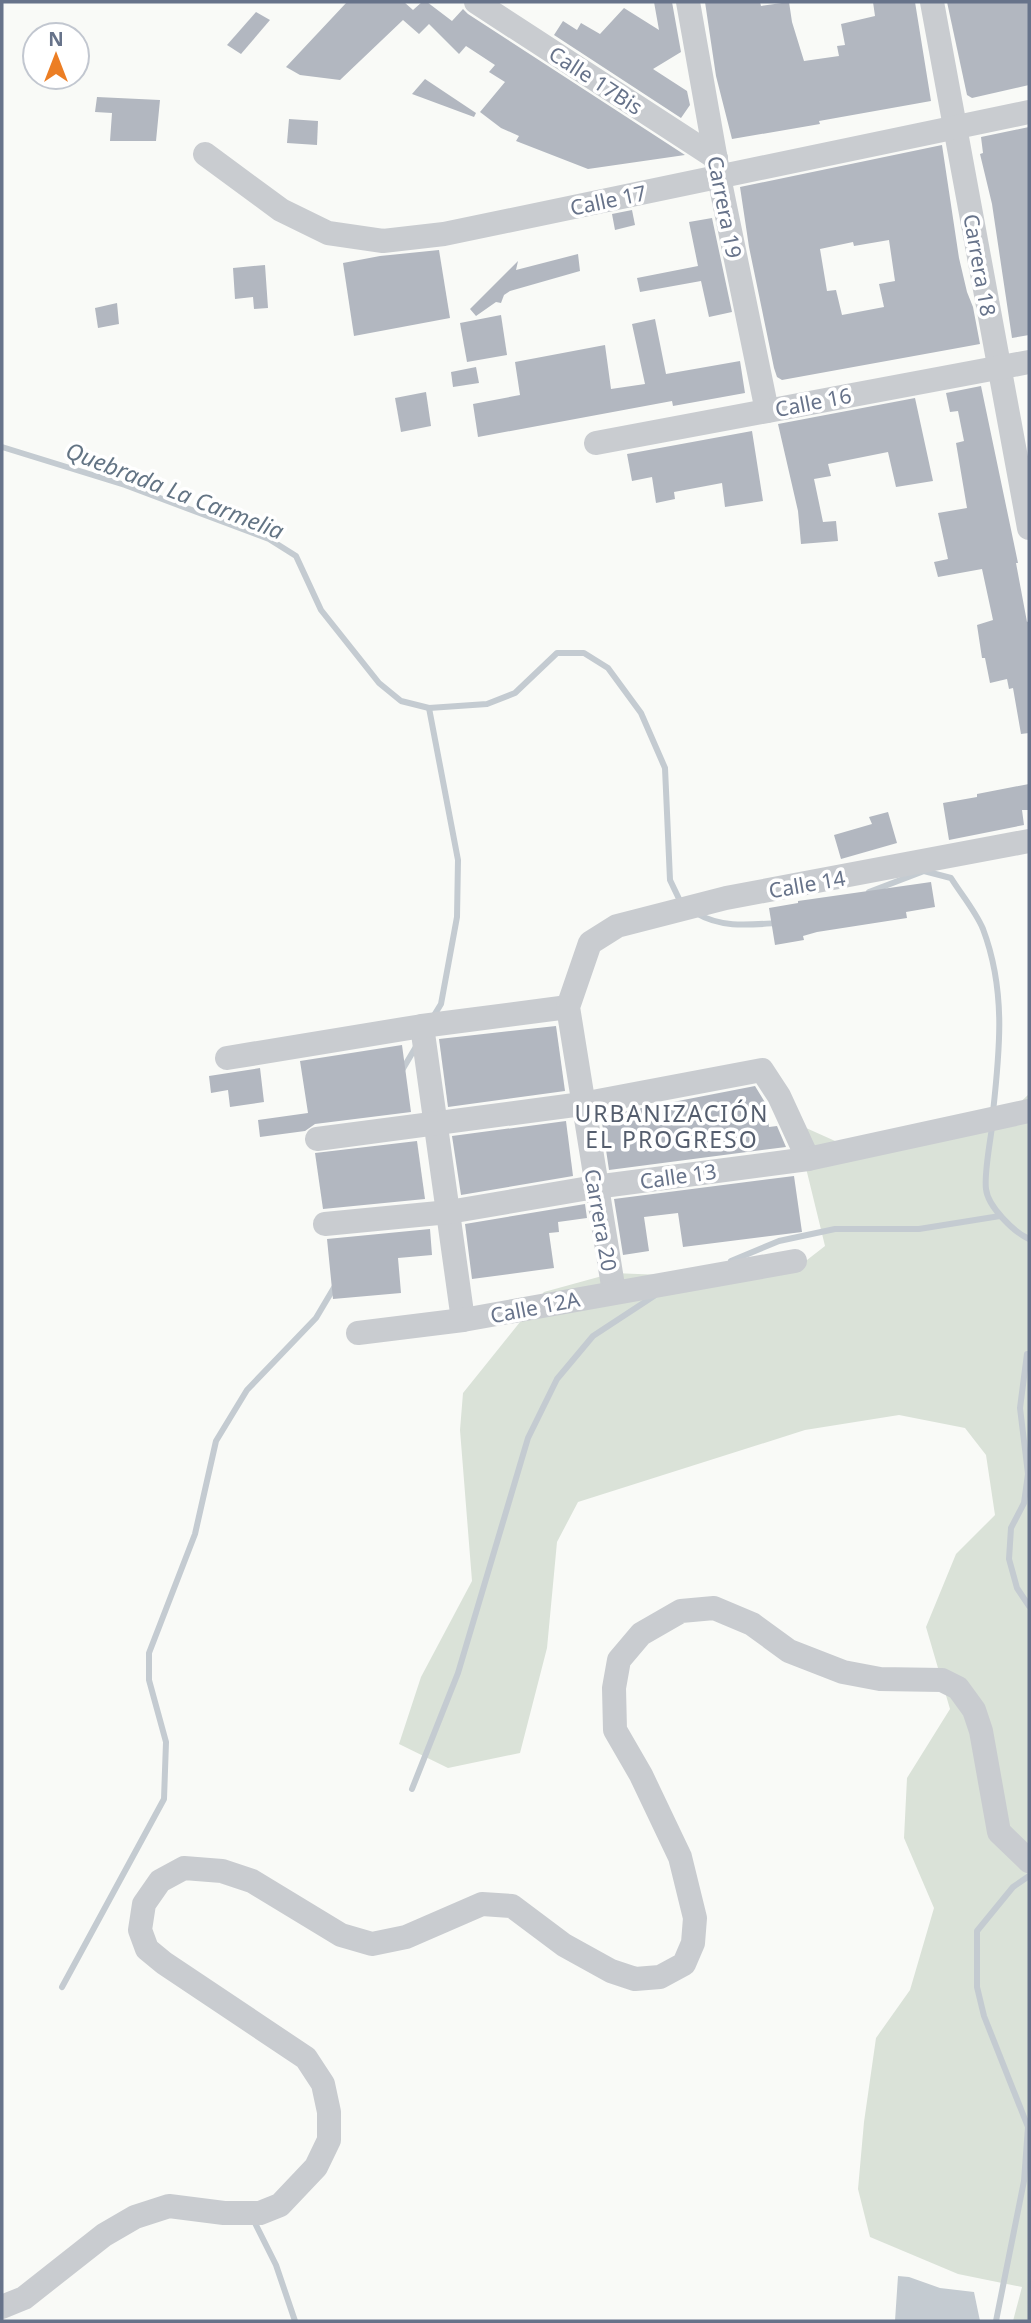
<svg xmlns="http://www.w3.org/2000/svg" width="1031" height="2323" viewBox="0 0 1031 2323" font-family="'Noto Sans',sans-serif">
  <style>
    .green { fill: #dae2d8 }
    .water { fill: #c4cbd1 }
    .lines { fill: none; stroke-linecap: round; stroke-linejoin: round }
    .stream { stroke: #c4cbd1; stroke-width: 6 }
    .building { fill: #b2b7c0; fill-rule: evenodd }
    .minor { stroke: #c9ccd0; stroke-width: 24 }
    .labels { text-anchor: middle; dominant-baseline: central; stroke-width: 7; stroke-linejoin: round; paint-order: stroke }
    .street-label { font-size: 21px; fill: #67738a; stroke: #fff }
    .water-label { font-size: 23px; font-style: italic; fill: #637484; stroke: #fff }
    .neighbourhood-label { font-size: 23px; letter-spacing: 2px; fill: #555e6e; stroke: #fff }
  </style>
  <rect width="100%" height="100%" fill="#f9faf7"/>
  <path class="green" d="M1029 1094V2321H1013L1022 2287 958 2274 870 2237 858 2189 864 2122 876 2038 910 1990 934 1908 904 1838 907 1778 950 1709 926 1627 956 1554 995 1515 986 1455 965 1428 899 1415 805 1430 578 1502 557 1542 547 1648 520 1753 448 1768 399 1744 421 1677 472 1581 460 1430 463 1393 544 1292 613 1273 713 1277 798 1267 825 1246 795 1123 844 1145 1010 1112Z"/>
  <path class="water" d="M898 2276 909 2277 940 2288 974 2292 980 2321H895Z"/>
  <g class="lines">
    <g class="stream">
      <path d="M2 447 125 485 269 539 296 556 321 610 379 683 401 701 429 708 487 704 515 693 557 653H584L608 668 641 713 665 768 670 880 681 903"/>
      <path d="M429 708 458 860 457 917 441 1004 433 1017"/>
      <path d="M869 892 924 871 951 878C961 894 976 912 983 929 1006 990 1000 1049 993 1112"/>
      <path d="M696 913C721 928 748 925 777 923"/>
      <path d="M401 1072 417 1045"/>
      <path d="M992 1127C990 1143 984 1174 986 1189 988 1207 1014 1232 1029 1239"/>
      <path d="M731 1261 779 1241 835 1229H919L1000 1216"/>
      <path d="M1029 1354H1027L1020 1408 1028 1474 1024 1503 1011 1528 1009 1559 1017 1588 1029 1606"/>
      <path d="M412 1789 458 1673 528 1438 557 1379 593 1336 654 1296"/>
      <path d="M62 1987 164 1799 166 1742 149 1680V1653L195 1534 216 1441 247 1390 316 1318 335 1286"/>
      <path d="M253 2219 276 2265 295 2321"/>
      <path d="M996 2321 1024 2181 1028 2127 984 2016 977 1987V1931L1013 1887 1029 1876"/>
    </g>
  </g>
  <g class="building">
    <path d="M347 2H404L413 10 422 2H427L452 21 463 9 468 14 685 155 588 169 516 141 519 136 501 128 480 112 505 82 489 72 495 65 466 46 459 54 429 24 419 34 403 20 340 80 300 75 286 67Z"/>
    <path d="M654 2H672L681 52 653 69 687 91 690 105 681 118 554 35 563 21 577 30 581 23 600 34 624 8 659 30Z"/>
    <path d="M705 2H760L761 6 789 2 792 22 804 61 839 56 837 46 845 45 841 24 875 16 873 2H915L931 101 819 121 820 124 732 139 716 76Z"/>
    <path d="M947 2H1029V85L972 98 967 95Z"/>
    <path d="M256 12 270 20 241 54 227 45Z"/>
    <path d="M425 79 476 113 474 117 412 94Z"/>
    <path d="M97 97 160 100 156 141H110L112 113 95 112Z"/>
    <path d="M289 119 318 121 317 145 287 143Z"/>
    <path d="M1029 127V335L1012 338 992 204 980 154 983 153 981 137Z"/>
    <path d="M942 145 959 258 967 292 973 307 980 344 782 380 777 377 774 368 749 247 740 187ZM889 240 895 281 879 284 884 307 842 315 836 290 827 291 820 249 853 242 854 246Z"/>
    <path d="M632 210 635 225 615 230 612 214Z"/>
    <path d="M712 218 732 312 709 317 701 281 640 292 637 278 698 266 689 222Z"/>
    <path d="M439 250 450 318 354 336 343 263 380 256Z"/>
    <path d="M578 254 580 271 510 291 504 295 501 303 496 302 476 316 470 309 518 261 516 270Z"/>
    <path d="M265 265 268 308 254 309 253 297 235 299 233 268Z"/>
    <path d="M117 303 119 324 98 328 95 308Z"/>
    <path d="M501 315 507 355 467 362 460 323Z"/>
    <path d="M655 319 666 374 740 361 745 393 673 406 672 401 478 437 473 404 520 395 515 362 605 345 611 389 645 384 632 324Z"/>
    <path d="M476 367 479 383 453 387 451 372Z"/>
    <path d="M981 386 1018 563H1016L1027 622 1029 621V733L1021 734 1013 688 1009 689 1007 679 990 683 985 658H982L977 625 993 620 982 569 938 577 934 562 948 559 938 513 967 508 956 443 964 441 958 411 950 412 946 393Z"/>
    <path d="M426 392 431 426 401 432 395 398Z"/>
    <path d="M915 398 933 481 896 487 888 452 828 464 831 476 814 479 823 522 836 521 838 541 801 544 798 511 778 424Z"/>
    <path d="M752 431 763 501 725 507 722 483 674 492 675 499 656 503 652 477 632 481 627 454Z"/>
    <path d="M1029 784V810H1022L1024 825 949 840 943 803 977 797V794Z"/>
    <path d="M888 812 897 843 841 859 834 835 872 824 869 817Z"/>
    <path d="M931 882 935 907 906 912 907 918 817 932 803 936 804 940 775 945 769 908 798 903V901Z"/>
    <path d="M556 1026 565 1091 448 1107 439 1039Z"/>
    <path d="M402 1045 411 1112 315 1124 305 1131 260 1137 258 1120 308 1113 300 1061Z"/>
    <path d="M260 1068 264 1102 230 1107 228 1090 211 1093 209 1076Z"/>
    <path d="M755 1086 766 1104 769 1127 777 1126 786 1147 609 1170 601 1116Z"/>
    <path d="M566 1121 573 1176 461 1195 452 1136Z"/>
    <path d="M417 1141 425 1199 323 1209 315 1153Z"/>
    <path d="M794 1176 802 1232 683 1247 678 1213 644 1217 649 1251 623 1255 614 1199Z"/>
    <path d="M585 1204 587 1218 558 1222 559 1232 549 1233 554 1268 472 1279 465 1224Z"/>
    <path d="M430 1229 432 1255 398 1258 401 1293 333 1299 327 1239Z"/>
  </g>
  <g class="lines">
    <g class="minor">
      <path d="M476 2 716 158"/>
      <path d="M688 2 719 177 767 411"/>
      <path d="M932 2 1029 528"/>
      <path d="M205 154 281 210 328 233 383 241 444 234 1029 112"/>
      <path d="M596 443 1029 362"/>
      <path d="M422 1026 463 1320"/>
      <path d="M227 1058 422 1026 568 1007"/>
      <path d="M317 1139 582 1104 762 1070 779 1096 808 1159"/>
      <path d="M325 1224 449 1212 595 1187 808 1159 1029 1111"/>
      <path d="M614 1292 568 1007 590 943 617 926 726 898 1029 841"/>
      <path d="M358 1333 463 1320 795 1261"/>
      <path d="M2 2307 24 2298 104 2235 135 2217 169 2206 224 2213H260L280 2205 316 2167 329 2140V2112L323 2084 306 2058 164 1963 147 1949 140 1930 144 1904 160 1881 184 1868 222 1871 252 1881 341 1935 372 1944 406 1937 482 1904 512 1906 564 1945 611 1971 635 1979 660 1977 684 1964 693 1943 695 1918 680 1857 641 1775 615 1730 614 1688 619 1660 641 1634 681 1611 714 1608 752 1624 789 1651 843 1672 880 1679 942 1680 958 1688 974 1710 981 1731 999 1832 1029 1861"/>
    </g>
  </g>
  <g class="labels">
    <g class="street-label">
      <text transform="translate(596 80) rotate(33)">Calle 17Bis</text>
      <text transform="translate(608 200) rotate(-12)">Calle 17</text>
      <text transform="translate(725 207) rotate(79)">Carrera 19</text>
      <text transform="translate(980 265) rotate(80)">Carrera 18</text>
      <text transform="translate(813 402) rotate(-11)">Calle 16</text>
      <text transform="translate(807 884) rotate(-10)">Calle 14</text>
      <text transform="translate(678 1176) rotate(-8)">Calle 13</text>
      <text transform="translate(601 1220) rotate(80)">Carrera 20</text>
      <text transform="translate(535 1307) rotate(-11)">Calle 12A</text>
    </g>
    <g class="water-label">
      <text transform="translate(175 490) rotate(21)">Quebrada La Carmelia</text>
    </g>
    <g class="neighbourhood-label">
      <text x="672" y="1113">URBANIZACIÓN<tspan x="672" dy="26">EL PROGRESO</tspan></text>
    </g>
  </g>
  <rect width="1031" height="2323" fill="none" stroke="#67738a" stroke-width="7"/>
  <g transform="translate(56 56)"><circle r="33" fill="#ffffff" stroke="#c2c7d0" stroke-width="2"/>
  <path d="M0-5L12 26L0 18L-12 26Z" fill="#ec7e24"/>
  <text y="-10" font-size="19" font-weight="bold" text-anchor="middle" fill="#67738a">N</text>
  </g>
</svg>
